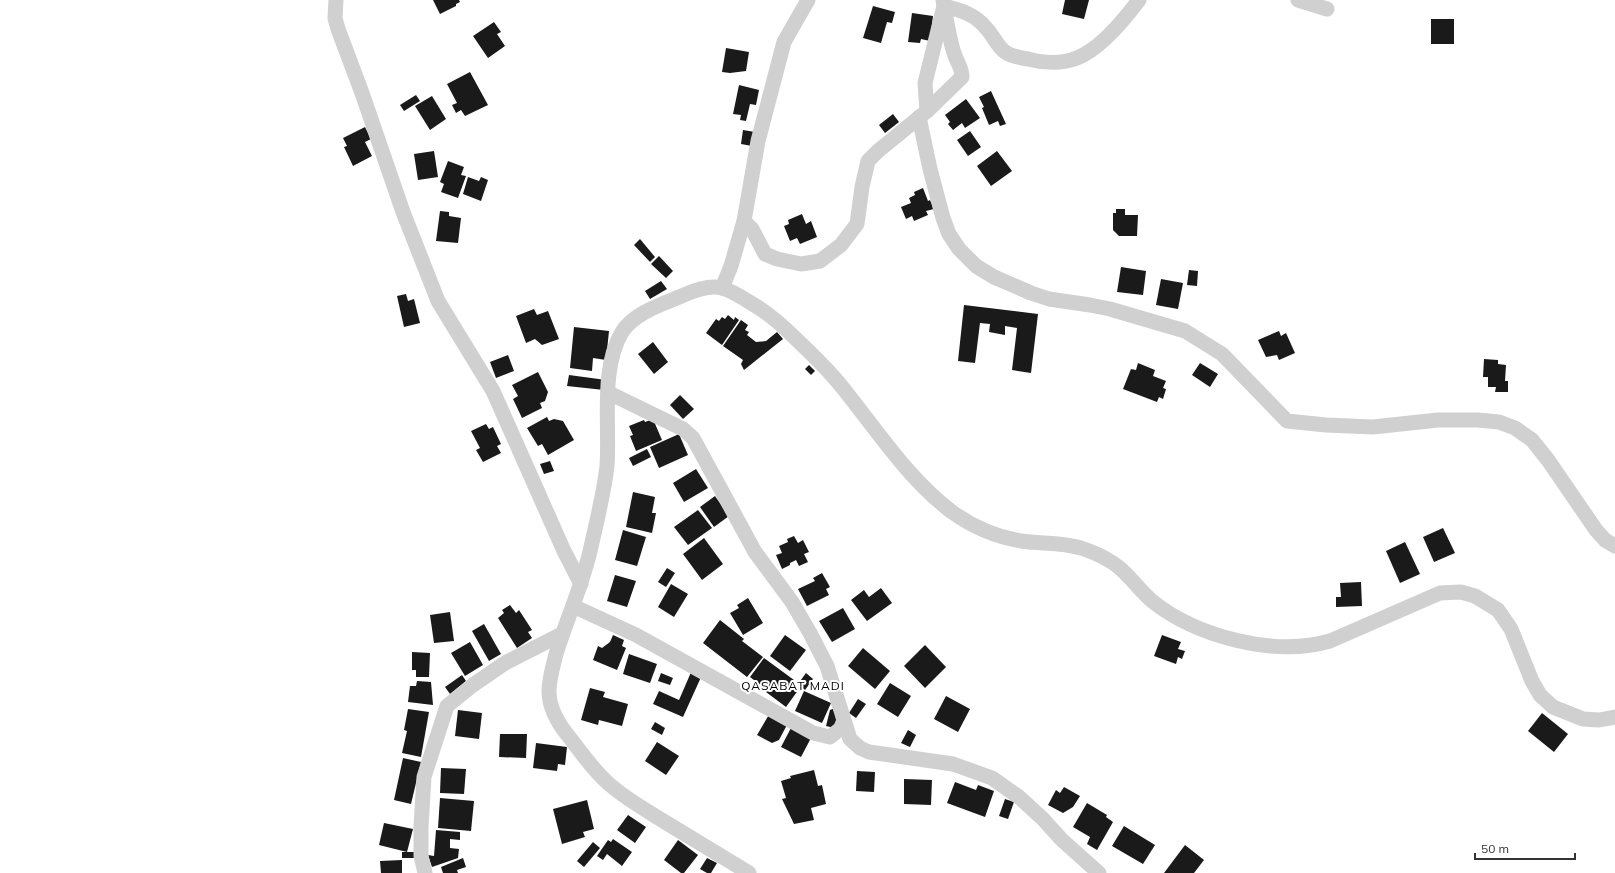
<svg xmlns="http://www.w3.org/2000/svg" width="1615" height="873" viewBox="0 0 1615 873" font-family="Mulish,sans-serif">
  <style>
    .building { fill: #1a1a1a }
    .lines { fill: none; stroke-linecap: round; stroke-linejoin: round }
    .minor { stroke: #d0d0d0; stroke-width: 15 }
    .labels { text-anchor: middle; dominant-baseline: central; stroke-width: 4; stroke-linejoin: round; paint-order: stroke }
    .quarter-label { font-size: 12px; letter-spacing: 1px; fill: #000; stroke: #fff }
  </style>
  <rect width="100%" height="100%" fill="#fff"/>
  <g class="building">
    <path d="M433 0H459L460 2 456 4V6L440 14Z"/>
    <path d="M1065 0H1089L1084 19 1062 14Z"/>
    <path d="M873 6 895 12 892 23 887 22 881 43 863 38Z"/>
    <path d="M912 13 933 16 930 41 921 39 920 43 908 42Z"/>
    <rect x="1431" y="19" width="23" height="25"/>
    <path d="M494 22 501 32 497 34 505 46 488 58 473 36Z"/>
    <path d="M726 48 749 52 746 71 730 73 722 72Z"/>
    <path d="M470 72 488 105 465 116 461 110 456 113 452 105 457 103 447 84Z"/>
    <path d="M739 85 759 90 756 105 750 104 746 121 740 120 741 115 733 114Z"/>
    <path d="M991 91 1006 124 1000 126 998 121 989 125 982 108 984 107 979 97Z"/>
    <path d="M416 95 420 101 404 111 400 105Z"/>
    <path d="M432 96 446 119 430 130 415 106Z"/>
    <path d="M966 99 980 118 965 128 962 123 953 130 948 124 950 122 945 115Z"/>
    <path d="M893 114 899 122 885 133 879 125Z"/>
    <path d="M365 127 371 139 365 142 372 156 353 166 344 147 347 146 343 138Z"/>
    <path d="M743 130 755 132 752 146 741 144Z"/>
    <path d="M970 131 981 147 968 156 957 140Z"/>
    <path d="M434 151 438 177 418 180 414 154Z"/>
    <path d="M997 151 1012 171 991 186 977 166Z"/>
    <path d="M448 161 464 167 461 175 466 176 458 198 441 192 444 184 440 182Z"/>
    <path d="M468 177 479 181 481 177 488 180 481 201 463 194Z"/>
    <path d="M923 188 928 201 930 200 934 209 926 211 928 215 914 221 912 216 906 219 901 207 911 203 909 198 915 195 914 192Z"/>
    <path d="M1116 209H1125V215H1138L1137 236H1119L1113 230V213H1116Z"/>
    <path d="M440 211 449 212V216L461 218 458 243 436 241Z"/>
    <path d="M802 214 806 224 811 221 817 237 800 244 797 238 790 241 784 226 789 224 788 220Z"/>
    <path d="M640 239 655 257 650 262 634 245Z"/>
    <path d="M659 256 673 271 666 278 651 264Z"/>
    <path d="M1121 267 1146 271 1143 295 1117 292Z"/>
    <path d="M1189 270 1198 271 1197 286 1187 285Z"/>
    <path d="M1161 279 1183 283 1178 309 1156 305Z"/>
    <path d="M661 281 667 289 650 299 645 291Z"/>
    <path d="M406 294 408 301 414 299 420 323 404 327 397 296Z"/>
    <path d="M964 305 1038 314 1031 373 1012 370 1017 328 1005 326V335L989 332 990 324 980 323 975 363 958 361Z"/>
    <path d="M534 309 537 315 548 311 559 339 542 345 535 339 526 343 516 316Z"/>
    <path d="M728 315 734 320 735 317 739 320 722 345 706 333 716 319 719 321 722 317 725 319Z"/>
    <path d="M741 320 748 325 745 330 749 332 747 335 756 342 766 341 777 332 783 339 744 370 741 364 743 360 723 346Z"/>
    <path d="M574 327 609 331 606 360 593 358 592 371 570 368Z"/>
    <path d="M1279 331 1281 336 1286 333 1295 353 1279 360 1277 355 1266 357 1258 340Z"/>
    <path d="M653 342 668 362 654 374 638 354Z"/>
    <path d="M508 355 514 371 496 378 490 362Z"/>
    <path d="M1484 359 1498 360V364L1506 365 1505 381H1508V392H1495L1496 387H1488V377H1483Z"/>
    <path d="M1138 363 1155 370 1153 376 1166 381 1163 388 1166 389 1163 399 1159 397 1157 402 1123 389 1131 369 1136 370Z"/>
    <path d="M1200 363 1218 374 1210 387 1192 375Z"/>
    <path d="M809 365 815 371 811 375 805 369Z"/>
    <path d="M538 372 548 392 545 401 540 403 542 408 522 418 513 399 518 396 512 385Z"/>
    <path d="M569 375 606 380 604 390 567 386Z"/>
    <path d="M680 395 694 409 683 419 670 405Z"/>
    <path d="M547 417 549 421 554 419 563 421 574 440 548 455 542 444 538 446 527 428Z"/>
    <path d="M653 419 662 440 636 451 630 436 633 435 629 426 644 420 645 422Z"/>
    <path d="M486 424 489 429 493 427 501 444 497 446 501 453 483 462 476 450 480 448 471 431Z"/>
    <path d="M679 434 688 455 659 468 650 447Z"/>
    <path d="M647 449 651 457 633 466 629 458Z"/>
    <path d="M550 461 554 471 544 474 540 464Z"/>
    <path d="M696 469 708 488 684 502 673 483Z"/>
    <path d="M633 492 655 497 652 513H656L652 533 626 527Z"/>
    <path d="M715 496 729 516 714 527 700 507Z"/>
    <path d="M698 510 712 528 688 545 674 527Z"/>
    <path d="M1443 528 1455 553 1434 562 1423 537Z"/>
    <path d="M623 530 646 537 637 566 615 560Z"/>
    <path d="M794 536 798 543 803 540 809 552 804 554 808 562 799 566 796 560 790 563V565L782 569 776 555 782 553 779 546 788 542 787 539Z"/>
    <path d="M704 538 723 564 702 580 683 554Z"/>
    <path d="M1405 542 1420 574 1400 583 1386 551Z"/>
    <path d="M667 568 675 573 666 587 658 582Z"/>
    <path d="M822 573 830 587 826 589 829 595 807 606 798 589 815 581 813 578Z"/>
    <path d="M615 575 636 581 627 607 607 601Z"/>
    <path d="M1361 582 1362 606 1336 607V597H1341L1340 583Z"/>
    <path d="M671 584 688 594 674 617 658 607Z"/>
    <path d="M881 588 892 603 867 621 851 600 864 590 869 597Z"/>
    <path d="M748 598 763 623 743 635 730 613 739 608 737 605Z"/>
    <path d="M510 605 516 613 519 610 532 630 528 632 532 638 517 648 498 618 504 613 502 610Z"/>
    <path d="M843 608 855 629 832 642 819 621Z"/>
    <path d="M450 612 454 641 434 643 430 615Z"/>
    <path d="M720 620 744 639 742 641 763 657 747 677 703 643Z"/>
    <path d="M484 624 501 654 489 661 472 631Z"/>
    <path d="M613 635 624 640 622 646 626 648 617 670 593 660 598 646 602 648 610 642Z"/>
    <path d="M785 635 806 650 790 671 770 656Z"/>
    <path d="M1162 635 1181 642 1178 649 1185 651 1182 659 1178 657 1176 664 1154 656Z"/>
    <path d="M470 642 483 665 465 676 451 653Z"/>
    <path d="M925 645 946 667 925 688 904 666Z"/>
    <path d="M863 648 890 671 875 689 848 666Z"/>
    <path d="M412 652 430 653 429 677H416V670H412Z"/>
    <path d="M629 654 657 664 650 683 623 674Z"/>
    <path d="M764 658 794 680 792 684 799 689 786 707 766 692 767 690 750 677Z"/>
    <path d="M692 670 702 675 683 717 653 704 659 691 679 700Z"/>
    <path d="M661 673 673 678 670 685 658 681Z"/>
    <path d="M806 673 813 679 805 690 798 684Z"/>
    <path d="M462 675 466 681 450 694 445 687Z"/>
    <path d="M417 681 431 682 433 705 408 702 410 686H416Z"/>
    <path d="M890 683 911 696 898 717 877 704Z"/>
    <path d="M590 688 605 692 603 697 628 704 622 726 599 720 598 725 581 720Z"/>
    <path d="M804 691 831 703 822 723 795 711Z"/>
    <path d="M946 696 970 709 958 732 934 719Z"/>
    <path d="M858 699 866 704 856 718 849 713Z"/>
    <path d="M835 708 836 720 834 728 826 726 830 710Z"/>
    <path d="M408 709 429 712 421 757 402 753 407 731 404 730Z"/>
    <path d="M458 710 482 713 479 739 455 736Z"/>
    <path d="M770 713 788 723 779 740 772 743 757 735Z"/>
    <path d="M1542 713 1568 734 1554 752 1528 731Z"/>
    <path d="M655 722 665 728 662 735 651 729Z"/>
    <path d="M792 726 812 736 801 757 781 747Z"/>
    <path d="M908 730 916 735 910 747 901 743Z"/>
    <path d="M500 734H527L526 758 499 757Z"/>
    <path d="M657 742 679 756 666 775 645 761Z"/>
    <path d="M536 743 567 747 565 765 558 764 557 771 533 768Z"/>
    <path d="M403 758 421 762 411 804 394 800Z"/>
    <path d="M441 768 466 769 464 794 440 793Z"/>
    <path d="M814 770 818 786 822 785 826 804 811 808 814 820 794 824 782 799 786 798 781 781 791 778 790 776Z"/>
    <path d="M857 771 875 772 874 792 856 791Z"/>
    <path d="M904 779 932 780 931 805 904 804Z"/>
    <path d="M955 782 976 790 978 785 994 791 985 817 947 803Z"/>
    <path d="M1064 787 1080 796 1073 807 1063 813 1048 805 1056 790 1060 793Z"/>
    <path d="M440 798 474 801 471 831 438 828Z"/>
    <path d="M1005 799 1014 802 1008 819 999 816Z"/>
    <path d="M587 800 594 829 583 832 585 837 562 844 553 809Z"/>
    <path d="M1087 803 1107 815 1106 817 1113 822 1097 850 1087 844 1090 837 1073 827Z"/>
    <path d="M628 815 646 827 635 843 617 830Z"/>
    <path d="M384 823 413 829 407 852 379 845Z"/>
    <path d="M1124 826 1155 845 1143 864 1112 846Z"/>
    <path d="M436 830 460 832V840L450 839V848L459 849 458 858 432 867 428 855 434 856Z"/>
    <path d="M613 839 632 852 622 866 607 854 603 860 597 856 608 840 611 842Z"/>
    <path d="M678 840 698 855 684 873H681L664 860Z"/>
    <path d="M593 842 600 848 584 867 577 861Z"/>
    <path d="M1185 845 1204 860 1194 873H1164Z"/>
    <rect x="402" y="852" width="13" height="6"/>
    <path d="M463 858 466 867 457 870 458 873H443L441 867Z"/>
    <path d="M707 858 717 863 711 873H707L700 869Z"/>
    <path d="M402 860V873H381L380 861Z"/>
  </g>
  <g class="lines">
    <g class="minor">
      <path d="M336 0 335 18 338 29 362 93 403 212 438 301 493 391 564 551 581 584"/>
      <path d="M1298 0 1327 9"/>
      <path d="M927 111 962 77C962 67 957 63 954 53 949 38 947 22 944 6 960 10 975 14 986 28 993 35 997 46 1005 52 1011 56 1021 58 1028 59 1043 63 1062 64 1077 58 1100 49 1124 20 1139 0"/>
      <path d="M919 117 930 169 943 218 949 234 959 249 976 266 994 277 1031 293 1049 299 1090 305 1110 309 1185 331 1222 354 1287 421 1326 425 1373 427 1438 420H1478L1499 422 1515 428 1532 440 1548 460 1596 530 1605 540 1615 546"/>
      <path d="M744 221 752 229 765 254 777 259 801 264 820 261 841 245 857 224 862 187 868 161 878 151 927 111 925 83 944 6 943 0"/>
      <path d="M722 288 731 266 744 221 758 141 784 42 808 0"/>
      <path d="M609 393 683 429 693 438 755 552 792 602 810 633 827 666 850 739 860 748 869 752 953 764 992 778 1019 797 1043 819 1062 840 1099 873"/>
      <path d="M573 606 636 635 813 733 830 737 840 729 844 722"/>
      <path d="M425 873 421 856V827L424 777 447 706 473 685 505 663 562 634"/>
      <path d="M749 873C721 856 693 839 665 822 646 810 626 799 609 784 594 771 582 754 570 738 559 725 549 709 549 691 549 679 553 666 556 654 567 618 583 584 591 547 597 520 604 493 607 466 610 424 600 369 622 332 632 316 654 307 672 300 687 294 706 284 722 288 733 291 746 300 756 306 771 315 784 327 796 339 811 353 825 367 838 382 875 427 906 477 952 512 973 527 996 537 1021 541 1041 544 1061 542 1081 548 1096 553 1115 562 1126 574 1135 583 1143 593 1152 601 1197 637 1275 657 1330 641L1440 593 1461 592 1475 596 1498 610 1511 629 1532 681 1540 695 1553 707 1583 719 1599 720 1615 717"/>
    </g>
  </g>
  <g class="labels">
    <g class="quarter-label">
      <text x="793" y="685">QASABAT MADI</text>
    </g>
  </g>
  <path d="M1475 853v6h100v-6" fill="none" stroke="#333333" stroke-width="2"/>
  <text x="1481" y="853" font-size="12" fill="#333333" stroke="#ffffff" stroke-width="3" paint-order="stroke">50 m</text>
</svg>
